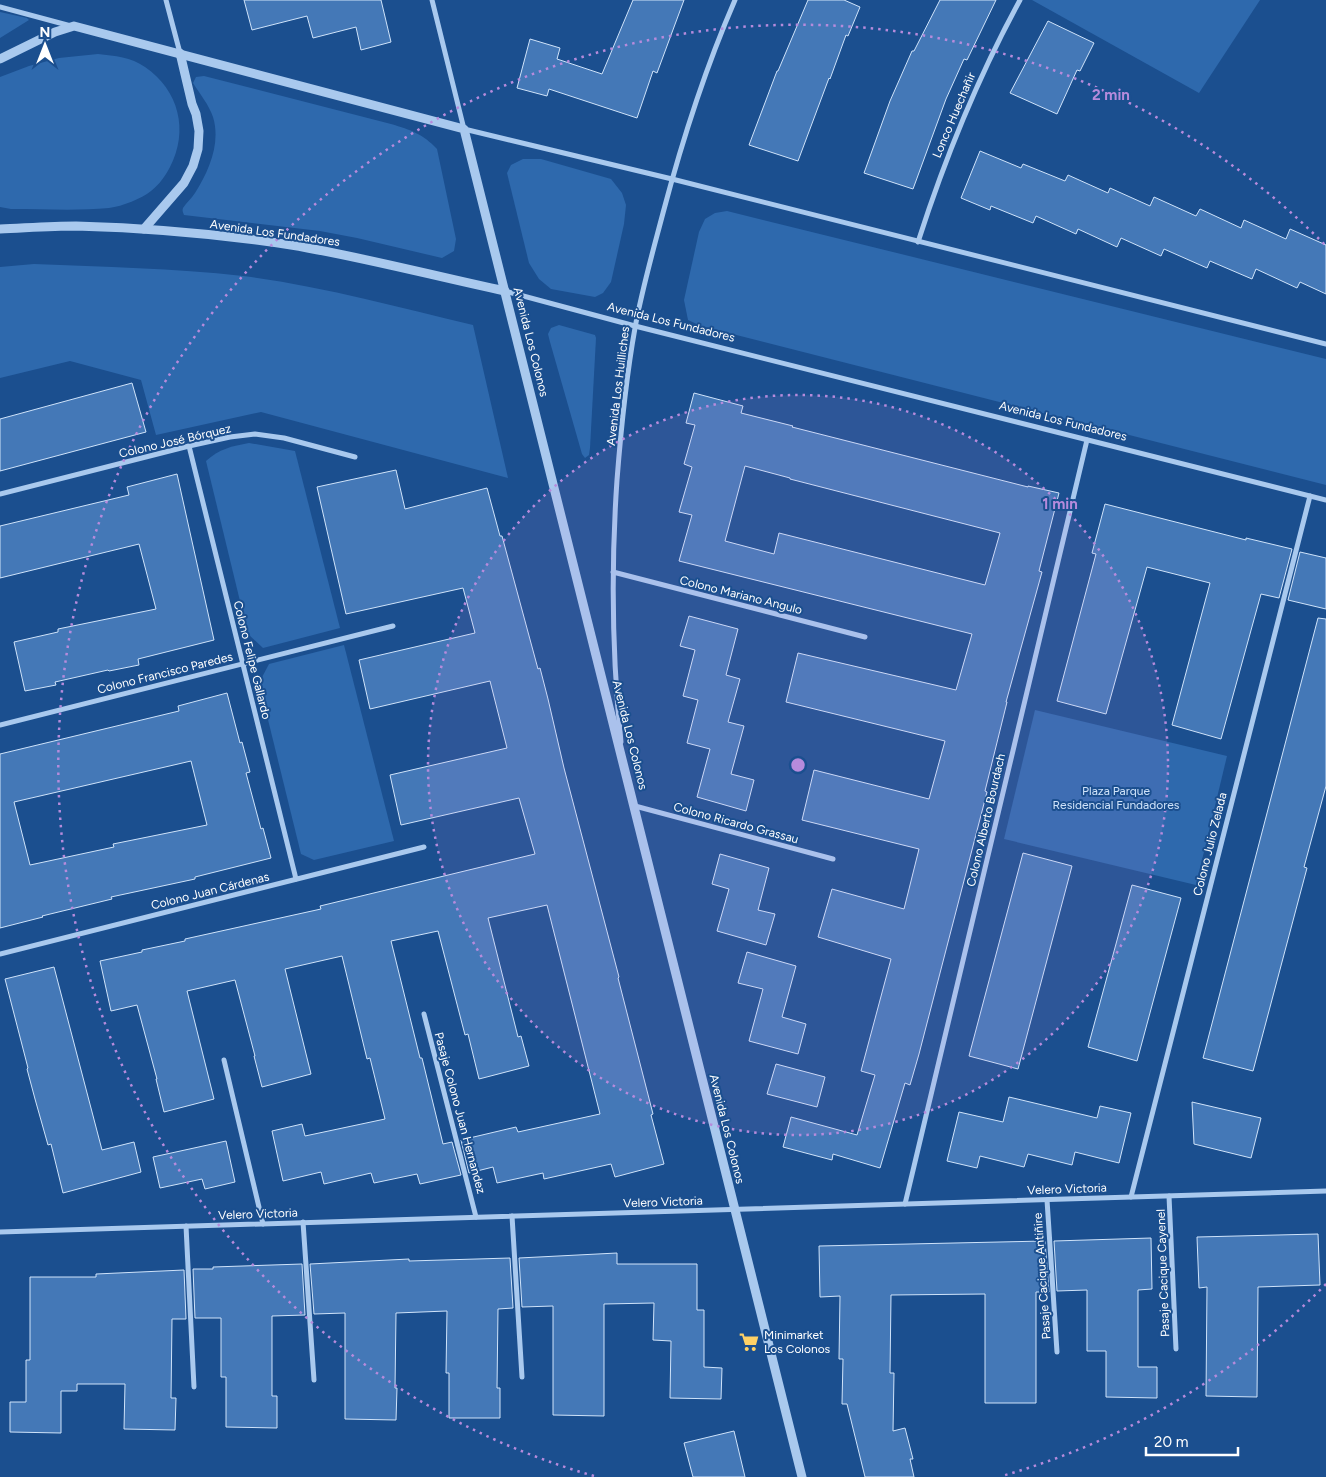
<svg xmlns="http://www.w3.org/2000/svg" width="1326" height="1477" viewBox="0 0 1326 1477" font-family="Figtree,sans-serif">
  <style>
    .green { fill: #2e69ad }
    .building { fill: #4478b7; stroke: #cfe3fa; fill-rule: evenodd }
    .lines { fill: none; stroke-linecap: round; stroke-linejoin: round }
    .minor { stroke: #a9c9ee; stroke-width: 5 }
    .tertiary { stroke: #a9c9ee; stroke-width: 9 }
    .ring { fill: none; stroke: #b68bdc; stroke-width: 2.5; stroke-dasharray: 2.5 5 }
    .labels { text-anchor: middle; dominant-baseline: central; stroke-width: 4; stroke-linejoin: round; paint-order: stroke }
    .street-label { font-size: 12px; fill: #fff; stroke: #1b4f8f }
    .park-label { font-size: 12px; fill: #cfe3fa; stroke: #1b4f8f }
    .poi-label { font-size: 12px; fill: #fff; stroke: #1b4f8f; text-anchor: start }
    .centre { fill: #b68bdc; stroke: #1b4f8f; stroke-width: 2.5 }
    .ring-label { font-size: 15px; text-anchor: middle; font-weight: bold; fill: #b68bdc; stroke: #1b4f8f; stroke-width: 4; stroke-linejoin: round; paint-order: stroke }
  </style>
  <rect width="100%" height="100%" fill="#1b4f8f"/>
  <g class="green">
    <path d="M1032 0H1260L1199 93Z"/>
    <path d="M0 12 27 18 29 20 0 38Z"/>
    <path d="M98 54C115 56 131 57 145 67 179 90 189 131 170 167 166 175 159 185 151 191 141 199 123 206 109 208 77 211 43 209 11 209L0 207V77L29 66 59 58Z"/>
    <path d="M204 76 391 124C411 130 423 134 437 149L456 239 454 251 442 258 357 238 320 231 184 215C183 212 182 211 183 208 186 203 192 198 195 193 209 171 221 143 213 117 209 105 200 94 193 83L196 77Z"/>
    <path d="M523 159H541L611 179 622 193 626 205 624 224 611 282 603 293 595 297 551 289 539 279 529 263 507 173 511 165Z"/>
    <path d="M727 211 1326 359V485L701 326 688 320 684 300 699 232 705 219 715 213Z"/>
    <path d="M34 264C104 267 173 268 243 276 321 286 397 307 473 325L508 478 261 412 156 435 141 380 70 361 0 378V267Z"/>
    <path d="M559 325 595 335 596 338 590 448 589 455 585 458 582 454 550 342 548 334 551 328Z"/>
    <path d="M249 443 295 451 340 628 263 648 248 634 206 461C219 449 232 446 249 443Z"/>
    <path d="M344 645 394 841 314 860 301 854 259 683 269 664Z"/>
    <path d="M1035 710 1227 756 1196 885 1004 839Z"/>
  </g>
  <g class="building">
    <path d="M244 0H381L391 42 361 50 356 27 313 38 307 16 252 30Z"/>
    <path d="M633 0H684L657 73 653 71 637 118 549 89 547 96 517 88 530 39 560 48 557 59 602 74Z"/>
    <path d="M808 0H844L860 7 848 36 846 35 830 79 829 78 798 161 749 145 777 71H778Z"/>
    <path d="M940 0H996L967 60 964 59 946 99 913 189 864 173 890 101 912 51H914Z"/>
    <path d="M1048 21 1094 43 1080 71 1077 70 1057 114 1010 93Z"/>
    <path d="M980 151 1021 168 1023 164 1065 181 1068 175 1108 193 1110 188 1150 206 1154 197 1196 216 1200 209 1241 228 1244 220 1286 239 1290 229 1326 245V294L1300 282 1297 288 1256 269 1252 279 1210 261 1207 268 1164 249 1161 256 1121 238 1117 247 1078 229 1076 234 1036 216 1033 223 991 206 990 210 961 198Z"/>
    <path d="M132 383 146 432 0 471V419Z"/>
    <path d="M694 393 743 406 741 413 793 426 792 427 1028 487V486L1059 493 1039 571 1042 572 1006 702H1007L985 791 987 792 919 1054 910 1085 905 1083 880 1168 833 1154 832 1160 783 1147 791 1117 857 1135 875 1075 861 1071 891 959 818 937 832 889 904 909 919 849 802 820 814 770 929 799 945 741 786 702 798 653 956 690 972 634 679 561 692 515 679 512 692 467 684 464 695 425 686 423ZM745 466 790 478V479L1000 533 985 585 779 533 774 554 725 541Z"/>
    <path d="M396 470 405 509 487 488 500 536H502L538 669 540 668 548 699 564 768 619 977 618 978 653 1114 651 1115 664 1164 615 1177 611 1164 544 1179 543 1173 497 1183 493 1167 469 1173 461 1140 516 1127 518 1132 600 1114 547 905 488 918 518 1037 521 1036 529 1066 479 1079 468 1034 465 1035 438 931 391 941 420 1058H422L443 1144 452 1142 461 1175 420 1184 417 1174 374 1183 371 1173 324 1184 321 1172 283 1181 272 1131 302 1124 305 1136 385 1119 370 1058 367 1059 342 956 285 969 311 1074 262 1087 254 1056H255L235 980 187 991 214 1099 164 1112 156 1079H157L137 1005 111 1011 100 961 142 952V950L185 941V939L321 909 320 906 535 854 519 798 401 825 390 775 507 748 490 681 370 709 359 660 475 633 463 588 346 614 317 487Z"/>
    <path d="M177 474 214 640 138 659 139 665 109 671 108 670 55 682 56 685 25 691 14 642 58 632V629L156 609 139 544 0 578V526L129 495 127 487Z"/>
    <path d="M1105 504 1246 540V538L1292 549 1279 598 1261 594 1221 739 1172 725 1210 583 1147 567 1106 714 1057 701 1096 554 1092 553Z"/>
    <path d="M1300 552 1326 558V609L1288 600Z"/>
    <path d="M689 616 738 629 726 675 740 679 728 722 744 726 731 774 754 780 746 811 697 797 710 749 687 743 698 700 683 696 695 650 680 646Z"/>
    <path d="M1318 618 1326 619V786L1304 867 1307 868 1253 1071 1203 1058Z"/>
    <path d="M227 693 240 743 242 742 250 772 246 773 261 829 263 828 271 858 195 877V879L111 897 112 899 42 916 43 917 0 928V754L179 711 178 706ZM191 761 207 825 113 844 114 847 30 865 14 802Z"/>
    <path d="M1023 853 1072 866 1018 1069 969 1056Z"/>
    <path d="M720 854 769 868 758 910 775 914 766 945 717 931 729 889 712 884Z"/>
    <path d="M1132 885 1181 898 1137 1061 1088 1047Z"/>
    <path d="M747 952 796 966 782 1017 806 1024 798 1054 749 1041 763 989 738 983Z"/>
    <path d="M54 967 102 1150 134 1142 141 1172 63 1193 51 1144 48 1145 35 1099 27 1069 28 1068 5 979Z"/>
    <path d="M776 1064 825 1077 817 1107 767 1094Z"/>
    <path d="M1009 1097 1097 1118 1100 1106 1131 1113 1119 1163 1075 1152 1072 1165 1028 1154 1024 1167 980 1156 977 1168 947 1161 959 1112 1003 1122Z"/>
    <path d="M1192 1102 1261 1118 1251 1158 1194 1144Z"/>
    <path d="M226 1141 235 1182 205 1189 202 1179 160 1188 153 1157Z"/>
    <path d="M1318 1234 1320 1285 1258 1287 1257 1397 1206 1396 1207 1287 1199 1288 1197 1237Z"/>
    <path d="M1151 1238 1152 1289 1138 1290V1367H1157V1398L1106 1397V1351H1087V1290L1057 1291 1054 1241Z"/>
    <path d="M1045 1241 1049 1292H1036V1403H985V1294L891 1295 890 1373H894L893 1431 905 1428 913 1459H910L914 1477H865L847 1404H842L843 1359H839L840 1296 820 1297 819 1246Z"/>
    <path d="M617 1253V1264H697V1310H704V1367L722 1368 721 1399 670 1398 671 1341 653 1340 654 1303 604 1304V1416L553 1415V1306L522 1307 519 1258Z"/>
    <path d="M510 1258 513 1308 498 1309 497 1388H500V1418H449V1373H446L447 1311 396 1313 395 1388H397L396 1420 345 1419V1313L314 1314 310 1264 409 1259V1261Z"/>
    <path d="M302 1264 305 1315 272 1316V1396H277V1428L226 1427V1377H221V1318H195L193 1269H213V1267Z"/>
    <path d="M184 1270 186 1319H172L171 1398H176L175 1430 124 1429 125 1384H77V1391H61V1433L10 1432V1402H26V1360H30V1277H96V1274Z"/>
    <path d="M734 1431 745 1477H693L684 1443Z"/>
  </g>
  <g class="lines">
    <g class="minor">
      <path d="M166 0 180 53"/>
      <path d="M432 0 464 129 672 179 1326 344"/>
      <path d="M0 7 71 26"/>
      <path d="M918 242C945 158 978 77 1020 0"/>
      <path d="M505 291 635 326 1326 500"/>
      <path d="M189 446 296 879"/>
      <path d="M0 494 189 446 230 437 255 434 284 438 355 457"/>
      <path d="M613 572 865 637"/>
      <path d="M0 725 393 626"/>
      <path d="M621 742C612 655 611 567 617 480 621 429 626 378 635 328 642 289 653 251 663 213 682 141 705 69 735 0"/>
      <path d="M635 806 833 859"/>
      <path d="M0 954 424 847"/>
      <path d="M424 1014 476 1217"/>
      <path d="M224 1060 263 1224"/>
      <path d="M1169 1196 1176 1349"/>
      <path d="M1131 1197 1310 496"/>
      <path d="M1047 1200 1057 1352"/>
      <path d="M905 1204 1087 440"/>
      <path d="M512 1216 522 1377"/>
      <path d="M303 1222 314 1380"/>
      <path d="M186 1226 194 1387"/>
      <path d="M0 1232 1326 1191"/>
    </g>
    <g class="tertiary">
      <path d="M0 59 55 32 74 26 464 129 802 1477"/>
      <path d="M0 229C25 228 51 226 76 226 147 228 220 234 291 245 363 257 434 276 505 291"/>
      <path d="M144 229 184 183 193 166 198 149 199 131 196 114 192 104 180 53"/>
    </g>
  </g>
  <circle cx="798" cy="765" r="370" fill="#b68bdc" fill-opacity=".12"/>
  <g class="ring">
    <circle cx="798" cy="765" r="370"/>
    <path d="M1326 1284A740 740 0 0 1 1002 1476M594 1476A740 740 0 1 1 1326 246"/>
  </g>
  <defs>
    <symbol id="supermarket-bare" viewBox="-9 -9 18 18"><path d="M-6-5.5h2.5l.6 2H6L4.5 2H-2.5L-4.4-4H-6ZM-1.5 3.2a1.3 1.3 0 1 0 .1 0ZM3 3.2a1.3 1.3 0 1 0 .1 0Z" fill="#ffd166" stroke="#1b4f8f" stroke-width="2.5" paint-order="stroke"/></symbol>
  </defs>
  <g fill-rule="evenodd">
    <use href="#supermarket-bare" x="735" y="1328" width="28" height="28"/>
  </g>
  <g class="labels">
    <g class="street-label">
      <text transform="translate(954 115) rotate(-67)">Lonco Huechañir</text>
      <text transform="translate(275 233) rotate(8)">Avenida Los Fundadores</text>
      <text transform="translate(671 322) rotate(14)">Avenida Los Fundadores</text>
      <text transform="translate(531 342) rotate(76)">Avenida Los Colonos</text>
      <text transform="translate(618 386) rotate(-83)">Avenida Los Huilliches</text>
      <text transform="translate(1063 421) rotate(14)">Avenida Los Fundadores</text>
      <text transform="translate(175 441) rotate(-13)">Colono José Bórquez</text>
      <text transform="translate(741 595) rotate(14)">Colono Mariano Angulo</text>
      <text transform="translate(252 660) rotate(76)">Colono Felipe Gallardo</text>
      <text transform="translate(165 673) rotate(-14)">Colono Francisco Paredes</text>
      <text transform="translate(630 735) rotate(76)">Avenida Los Colonos</text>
      <text transform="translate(986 820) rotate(-77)">Colono Alberto Bourdach</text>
      <text transform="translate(736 823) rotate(15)">Colono Ricardo Grassau</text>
      <text transform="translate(1210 844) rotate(-76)">Colono Julio Zelada</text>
      <text transform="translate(210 891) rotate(-14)">Colono Juan Cárdenas</text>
      <text transform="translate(460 1113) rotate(75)">Pasaje Colono Juan Hernandez</text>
      <text transform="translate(727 1129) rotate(76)">Avenida Los Colonos</text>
      <text transform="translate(1067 1189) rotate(-2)">Velero Victoria</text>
      <text transform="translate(663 1202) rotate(-2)">Velero Victoria</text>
      <text transform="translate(258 1214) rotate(-2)">Velero Victoria</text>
      <text transform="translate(1163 1273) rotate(-92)">Pasaje Cacique Cayenel</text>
      <text transform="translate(1042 1276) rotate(-94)">Pasaje Cacique Antiñire</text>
    </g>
    <g class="park-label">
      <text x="1116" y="791">Plaza Parque<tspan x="1116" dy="14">Residencial Fundadores</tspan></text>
    </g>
    <g class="poi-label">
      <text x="764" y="1335">Minimarket<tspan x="764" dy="14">Los Colonos</tspan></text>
    </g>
  </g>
  <circle cx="798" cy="765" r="8" class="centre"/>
  <g class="ring-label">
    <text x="1111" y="100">2 min</text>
    <text x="1060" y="509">1 min</text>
  </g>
  <g transform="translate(45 45)" stroke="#1b4f8f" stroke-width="4" paint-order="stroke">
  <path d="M0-4L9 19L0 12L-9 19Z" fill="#ffffff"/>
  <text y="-8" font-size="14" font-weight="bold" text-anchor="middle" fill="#ffffff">N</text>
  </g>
  <path d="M1146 1447v8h92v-8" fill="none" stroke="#ffffff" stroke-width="2.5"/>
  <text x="1154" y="1447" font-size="15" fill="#ffffff" stroke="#1b4f8f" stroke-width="4" paint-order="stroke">20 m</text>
</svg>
